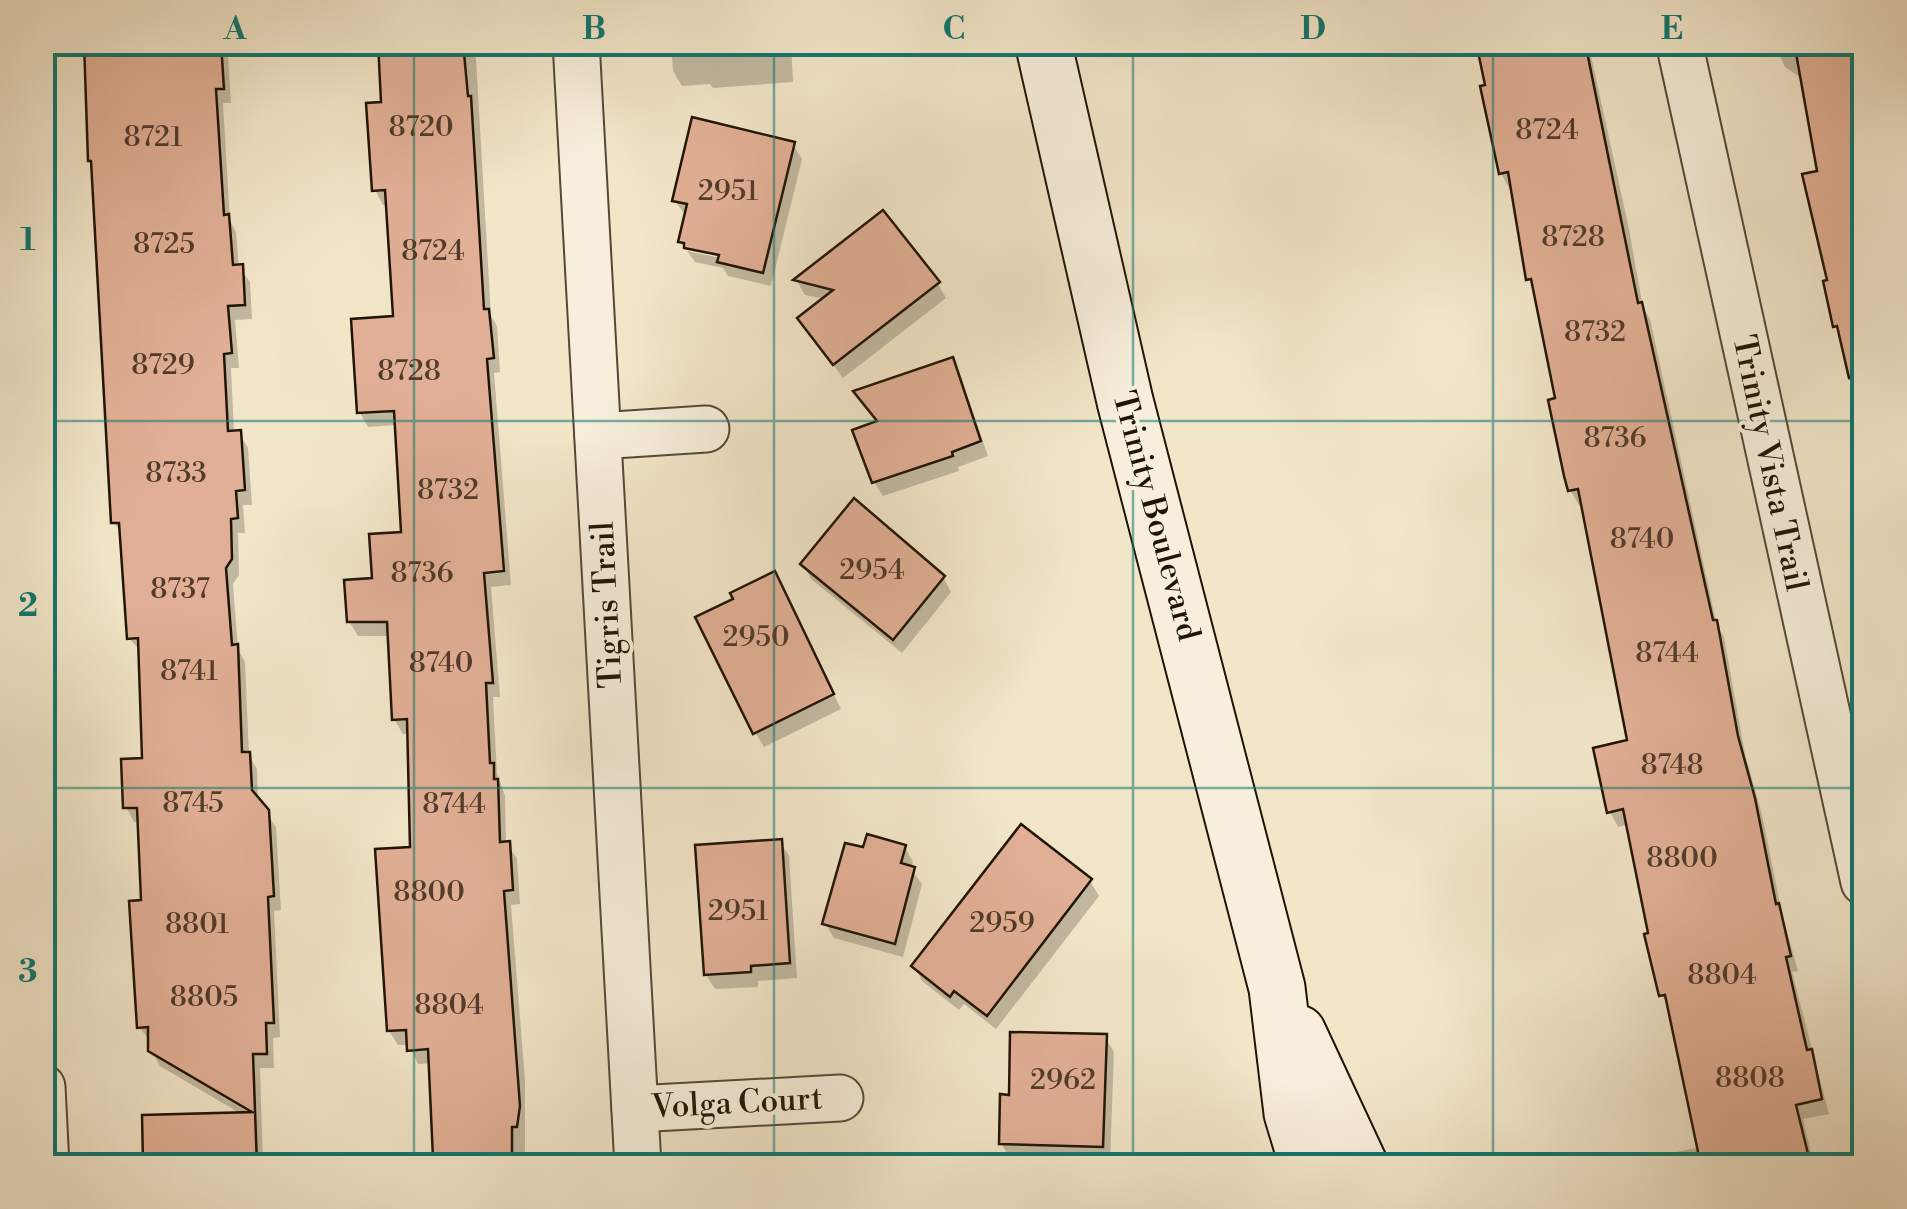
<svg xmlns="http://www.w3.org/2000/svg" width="1907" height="1209" viewBox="0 0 1907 1209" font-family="'Libre Bodoni',serif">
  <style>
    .shadow { fill: #0003; fill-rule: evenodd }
    .building { fill: #e1af95; stroke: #211406; stroke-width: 2.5 }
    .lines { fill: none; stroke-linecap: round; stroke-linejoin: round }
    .minor-casing { stroke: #554837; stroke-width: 49 }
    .secondary-casing { stroke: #211406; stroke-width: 59 }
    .minor { stroke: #f7efdc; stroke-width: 45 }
    .secondary { stroke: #f7efdc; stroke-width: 55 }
    .grid { fill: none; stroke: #0f766e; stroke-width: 2.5; stroke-opacity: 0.55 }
    .labels { text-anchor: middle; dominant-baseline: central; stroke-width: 8; stroke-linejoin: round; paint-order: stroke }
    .number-label { font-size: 28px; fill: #513b2a }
    .street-label { font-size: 32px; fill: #211406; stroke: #f7efdc }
    .neatline { fill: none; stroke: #0f766e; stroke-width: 4 }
    .grid-label { font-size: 32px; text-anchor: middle; font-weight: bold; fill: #0f766e }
  </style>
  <rect width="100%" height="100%" fill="#f2e6c9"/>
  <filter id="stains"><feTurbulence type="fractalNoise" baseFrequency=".002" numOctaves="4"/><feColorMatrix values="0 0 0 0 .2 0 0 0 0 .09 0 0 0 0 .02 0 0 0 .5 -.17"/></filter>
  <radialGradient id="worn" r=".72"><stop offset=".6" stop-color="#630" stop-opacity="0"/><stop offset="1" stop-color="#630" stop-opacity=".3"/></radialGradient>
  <g class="shadow">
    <path d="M88 42H245L246 55 228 56 231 103H223L230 221 236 232 239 267 250 282 252 319 235 320 239 368H231L234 433H239L248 448 252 505H243L245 533H238L239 575 233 584 238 649 245 662 249 755 257 769 258 801 276 827 281 910 274 911 280 1037 273 1038 274 1068H260L263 1166H147L144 1118 243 1115 160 1066 151 1050V1042L139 1027 144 902 140 822H134L126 807 144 760 141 652 129 638 123 537 114 522Z"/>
    <path d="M381 42H475L491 316 497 326 500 372 494 373 511 585 491 587 500 697H493L497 773 505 796 506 844 517 858 520 904 511 905 525 1080V1166H436L432 1063 418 1064 409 1045H398L389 1031 413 849 410 734H403L394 719 390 636H358L349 621 404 534 397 425 368 427 360 413 396 318 388 205H383L375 190 384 104Z"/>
    <path d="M671 42H791L793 82 713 88 710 84 682 86 673 71Z"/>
    <path d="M1478 42H1588L1629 229 1643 308 1650 319 1717 626 1724 637 1745 754 1762 815 1782 914 1798 971 1792 972 1829 1114 1803 1119 1814 1166H1675L1672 1153 1700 1147 1670 1010 1662 995 1629 824 1618 827 1610 812 1630 742 1583 504 1579 505 1570 490 1558 400 1536 291 1529 279 1513 187 1509 188 1501 173Z"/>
    <path d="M1774 42H1864V431L1843 340 1835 326 1820 173 1804 80 1785 67Z"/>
    <path d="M793 145 802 159 771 286 728 276 723 268 695 262 680 241 686 216 675 201ZM687 246 731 255 730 260 687 251Z"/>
    <path d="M797 281 938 284 946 298 843 378 800 319 825 299 805 295Z"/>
    <path d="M952 360 960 375 988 456 958 467 959 471 883 496 874 482 878 423 857 392Z"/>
    <path d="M803 564 943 577 951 592 902 653 811 579Z"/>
    <path d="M782 588 841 709 764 747 755 732 736 600Z"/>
    <path d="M780 842 789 856 797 978 758 981V987L715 989 706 975Z"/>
    <path d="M905 847 913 862 911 869 922 884 903 957 834 938 825 923 864 850Z"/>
    <path d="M1090 881 1099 896 996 1029 964 1004 959 1010 922 981 914 966Z"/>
    <path d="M1105 1037 1114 1052 1110 1161 1010 1158 1001 1143 1011 1097Z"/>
  </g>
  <g class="building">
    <path d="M84 42H221L224 89H216L224 215 229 214 233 265 243 264 245 305 228 306 232 353 224 354 228 431 241 430 245 490 236 491 238 518 231 519 232 559 226 568 232 645 238 644 242 752H250L252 790 269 810 274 896 268 897 274 1023H266L267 1054H253L257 1166H153V1162L143 1163 142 1115 252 1112 148 1051V1027L137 1028 129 901 141 900 137 808H123L121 759 142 758 138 638 127 639 119 523H111L91 161H88Z"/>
    <path d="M378 42H463L468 96H471L484 309H489L494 358 487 359 504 571 484 573 493 683H486L490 763H494V779H498L500 842 510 841 513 890 504 891 520 1106 517 1127H512V1155L433 1158 428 1049 407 1051 406 1030 387 1031 375 849 410 847 407 719 392 720 387 622H347L344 580 372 578 369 534 401 532 394 411 357 413 351 319 393 316 385 190 372 191 366 103 381 102Z"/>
    <path d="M1476 42H1585L1638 303 1642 302 1713 620H1717L1738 736 1755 798 1776 904 1779 903 1791 956 1786 957 1807 1050 1812 1049 1822 1099 1796 1105 1811 1166H1701L1665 995 1659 996 1644 934 1648 933 1623 809 1607 813 1593 748 1627 740 1578 489 1568 491 1564 476 1548 400 1555 398 1531 279 1526 280 1508 172 1499 174 1480 86 1485 85Z"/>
    <path d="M1794 42H1864V376L1849 378 1837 326 1833 327 1823 281 1827 280 1802 174 1817 171Z"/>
    <path d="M692 117 795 142 763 273 717 262 719 255 684 248V243L678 242 687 204 672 201Z"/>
    <path d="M883 210 940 282 833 365 797 318 833 290 793 280Z"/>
    <path d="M953 357 981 441 952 452 953 456 872 483 852 430 877 421 853 391Z"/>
    <path d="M854 498 945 576 893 640 800 564Z"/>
    <path d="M775 571 834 694 753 734 695 617 733 599 730 593Z"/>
    <path d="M1021 824 1092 879 987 1016 954 991 950 997 911 966Z"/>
    <path d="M867 834 906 845 901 863 915 867 895 944 822 924 845 843 863 847Z"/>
    <path d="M782 839 790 963 751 966V972L704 975 695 845Z"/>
    <path d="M1010 1032 1107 1034 1103 1147 999 1144 1000 1094 1009 1095Z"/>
  </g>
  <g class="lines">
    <defs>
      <g id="minor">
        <path d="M576 42 638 1166"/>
        <path d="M1679 42 1864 882"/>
        <path d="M598 436 706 429"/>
        <path d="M42 1087 46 1166"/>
        <path d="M635 1109 840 1098"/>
      </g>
      <g id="secondary">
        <path d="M1043 42 1125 401 1277 988 1292 1113 1308 1166"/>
        <path d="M1298 1033 1360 1166"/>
      </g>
    </defs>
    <use href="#minor" class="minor-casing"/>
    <use href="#secondary" class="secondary-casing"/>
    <use href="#minor" class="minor"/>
    <use href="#secondary" class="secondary"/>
  </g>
  <path class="grid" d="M414 42V1166M774 42V1166M1133 42V1166M1493 42V1166M42 421H1864M42 788H1864"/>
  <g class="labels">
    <g class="number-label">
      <text x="421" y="127">8720</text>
      <text x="1547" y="130">8724</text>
      <text x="153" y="137">8721</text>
      <text x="728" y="191">2951</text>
      <text x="1573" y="237">8728</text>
      <text x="164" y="244">8725</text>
      <text x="433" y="251">8724</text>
      <text x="1595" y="332">8732</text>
      <text x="163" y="365">8729</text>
      <text x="409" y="371">8728</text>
      <text x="1615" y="438">8736</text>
      <text x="176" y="473">8733</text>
      <text x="448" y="490">8732</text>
      <text x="1642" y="539">8740</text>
      <text x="872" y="570">2954</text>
      <text x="422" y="573">8736</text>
      <text x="180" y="589">8737</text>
      <text x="756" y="637">2950</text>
      <text x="1667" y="653">8744</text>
      <text x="441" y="663">8740</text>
      <text x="189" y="671">8741</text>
      <text x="1672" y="765">8748</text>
      <text x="193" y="803">8745</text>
      <text x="454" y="804">8744</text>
      <text x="1682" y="858">8800</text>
      <text x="429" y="892">8800</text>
      <text x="738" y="911">2951</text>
      <text x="1002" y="923">2959</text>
      <text x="197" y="924">8801</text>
      <text x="1722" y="975">8804</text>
      <text x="204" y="997">8805</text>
      <text x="449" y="1005">8804</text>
      <text x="1750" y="1078">8808</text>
      <text x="1063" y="1080">2962</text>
    </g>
    <g class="street-label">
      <text transform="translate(1770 463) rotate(78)">Trinity Vista Trail</text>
      <text transform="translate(1156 516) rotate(75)">Trinity Boulevard</text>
      <text transform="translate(607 605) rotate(-93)">Tigris Trail</text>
      <text transform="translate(737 1103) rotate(-3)">Volga Court</text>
    </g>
  </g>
  <rect width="1907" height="1209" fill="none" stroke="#f2e6c9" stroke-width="110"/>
  <rect x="55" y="55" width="1797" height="1099" class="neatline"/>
  <g class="grid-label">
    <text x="235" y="39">A</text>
    <text x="594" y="39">B</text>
    <text x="954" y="39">C</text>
    <text x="1313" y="39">D</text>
    <text x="1672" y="39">E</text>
    <text x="28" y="250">1</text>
    <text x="28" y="616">2</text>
    <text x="28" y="982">3</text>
  </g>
  <rect width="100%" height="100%" filter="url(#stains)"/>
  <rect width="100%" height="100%" fill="url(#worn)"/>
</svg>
